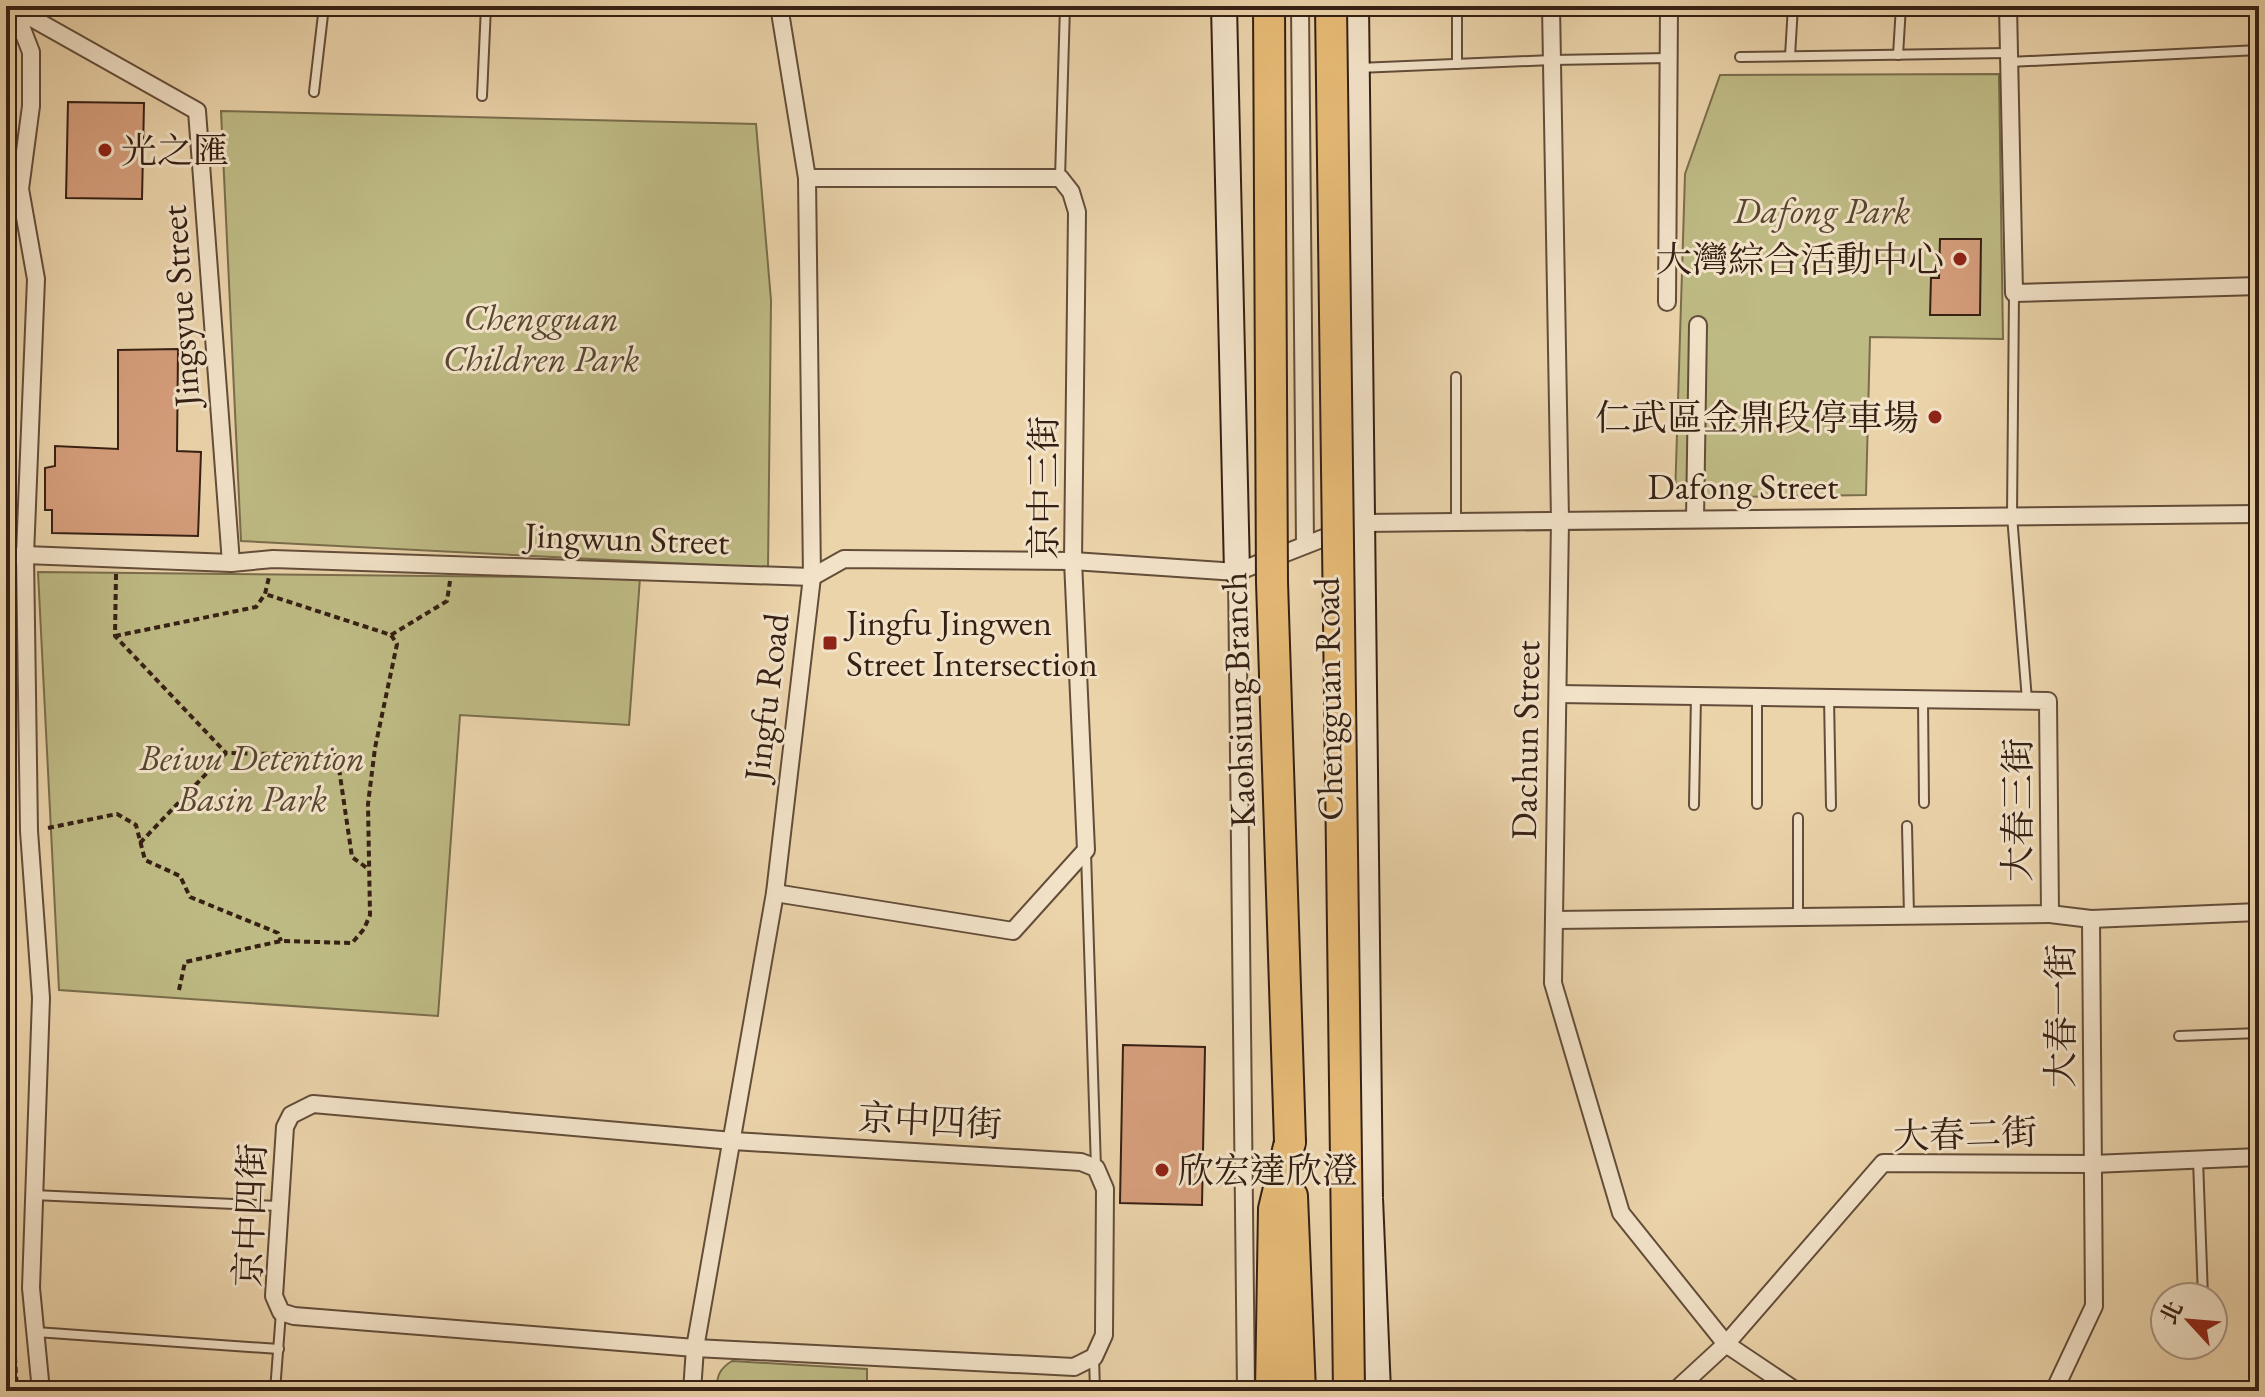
<svg xmlns="http://www.w3.org/2000/svg" width="2265" height="1397" viewBox="0 0 2265 1397" font-family="'EB Garamond','Noto Serif TC',serif">
  <style>
    .green { fill: #beba84; stroke: #7a6d4c; stroke-width: 2 }
    .lines { fill: none; stroke-linecap: round; stroke-linejoin: round }
    .stream { stroke: #757975; stroke-width: 6 }
    .building { fill: #d69e7c; stroke: #362014; stroke-width: 2 }
    .lane-casing { stroke: #634d3a; stroke-width: 12 }
    .street-casing { stroke: #634d3a; stroke-width: 20 }
    .secondary-casing { stroke: #362014; stroke-width: 28 }
    .highway-casing { stroke: #362014; stroke-width: 34 }
    .path { stroke: #362014; stroke-width: 4; stroke-dasharray: 6 4; stroke-linecap: butt }
    .lane { stroke: #f2e2c8; stroke-width: 8 }
    .street { stroke: #f2e2c8; stroke-width: 16 }
    .secondary { stroke: #f2e2c8; stroke-width: 24 }
    .highway { stroke: #e6ba75; stroke-width: 30 }
    .highway-bridge-casing { stroke: #362014; stroke-width: 34; stroke-linecap: butt }
    .highway-bridge { stroke: #e6ba75; stroke-width: 30 }
    .poi-dot { fill: #8f2418; stroke: #f2e2c8; stroke-width: 3 }
    .labels { text-anchor: middle; dominant-baseline: central; stroke-width: 6; stroke-linejoin: round; paint-order: stroke }
    .poi-label { font-size: 36px; fill: #362014; stroke: #f2e2c8; text-anchor: start }
    .park-label { font-size: 36px; font-style: italic; fill: #584630; stroke: #f2e2c8 }
    .street-label { font-size: 36px; fill: #362014; stroke: #f2e2c8 }
  </style>
  <rect width="100%" height="100%" fill="#ebd3aa"/>
  <filter id="stains"><feTurbulence type="fractalNoise" baseFrequency=".0025" numOctaves="4"/><feColorMatrix values="0 0 0 0 .2 0 0 0 0 .09 0 0 0 0 .02 0 0 0 .5 -.17"/></filter>
  <radialGradient id="worn" r=".72"><stop offset=".6" stop-color="#630" stop-opacity="0"/><stop offset="1" stop-color="#630" stop-opacity=".3"/></radialGradient>
  <g class="green">
    <path d="M1999 74 2003 339 1870 337 1866 495 1675 498 1685 174 1720 75Z"/>
    <path d="M221 111 756 124 771 300 768 568 241 541Z"/>
    <path d="M38 572 640 578 629 725 460 715 438 1016 59 990Z"/>
    <path d="M732 1361 867 1369V1391H716C717 1376 719 1369 732 1361Z"/>
  </g>
  <g class="lines">
    <path class="stream" d="M6 965 13 994 6 1083"/>
  </g>
  <g class="building">
    <path d="M68 102 144 103 142 199 66 198Z"/>
    <path d="M1940 239H1981L1980 315H1930L1931 278H1939Z"/>
    <path d="M178 349 177 451 201 452 198 536 52 533V510H45V468L55 466V446L118 449V350Z"/>
    <path d="M1123 1045 1205 1047 1202 1205 1120 1203Z"/>
  </g>
  <g class="lines">
    <defs>
      <g id="lane">
        <path d="M1457 6V64"/>
        <path d="M1898 55 1901 6"/>
        <path d="M1790 56 1793 6"/>
        <path d="M1740 57 2008 53"/>
        <path d="M2009 62 2259 50"/>
        <path d="M1358 68 1552 60 1669 58"/>
        <path d="M314 92 324 6"/>
        <path d="M482 96 486 6"/>
        <path d="M1060 178 1065 6"/>
        <path d="M2014 293 2012 516 2027 700"/>
        <path d="M1456 377V521"/>
        <path d="M1757 697V804"/>
        <path d="M1829 698 1831 806"/>
        <path d="M1923 700 1924 803"/>
        <path d="M1694 805 1696 696"/>
        <path d="M1907 826 1909 915"/>
        <path d="M1086 853 1096 1168"/>
        <path d="M1798 917V818"/>
        <path d="M2179 1036 2259 1033"/>
        <path d="M2198 1160 2203 1297"/>
        <path d="M33 1195 279 1206"/>
        <path d="M36 1332 279 1349"/>
        <path d="M1094 1357 1095 1391"/>
        <path d="M275 1391 281 1312"/>
      </g>
      <g id="street">
        <path d="M9 6 14 8 31 52V106L20 189 36 279 25 555 29 831 41 998 31 1288 41 1391"/>
        <path d="M1300 6 1305 545"/>
        <path d="M1551 6 1560 520 1553 983 1621 1213 1726 1344 1796 1391"/>
        <path d="M2008 6 2014 293 2259 286"/>
        <path d="M14 8 197 111 231 563"/>
        <path d="M1667 302 1669 6"/>
        <path d="M1695 519 1698 325"/>
        <path d="M6 558 25 555 231 563 273 559 812 577 844 559 1073 561 1237 572 1362 523 2259 514"/>
        <path d="M1237 572 1246 1391"/>
        <path d="M775 893 1013 931 1086 850 1073 561 1077 212 1071 192 1060 178H807"/>
        <path d="M2050 914 2091 919 2259 912"/>
        <path d="M1555 920 2050 914 2048 701 1558 694"/>
        <path d="M313 1104 733 1141 1081 1162 1096 1168 1105 1189 1104 1335 1094 1357 1074 1367 695 1348 294 1316 281 1312 274 1296 285 1127 291 1115Z"/>
        <path d="M692 1391 695 1348 775 893 812 577 807 178 779 6"/>
        <path d="M1675 1391 1726 1344 1883 1163 2093 1164 2259 1157"/>
        <path d="M2054 1391 2094 1306 2091 919"/>
      </g>
      <g id="secondary">
        <path d="M1224 6 1237 572"/>
        <path d="M1356 6 1370 1198 1378 1391"/>
      </g>
      <g id="highway">
        <path d="M1292 1196 1300 1391"/>
        <path d="M1271 1391 1274 1209 1290 1142"/>
      </g>
    </defs>
    <use href="#lane" class="lane-casing"/>
    <use href="#street" class="street-casing"/>
    <use href="#secondary" class="secondary-casing"/>
    <use href="#highway" class="highway-casing"/>
    <g class="path">
      <path d="M7 46 11 65"/>
      <path d="M116 574 115 636 226 753"/>
      <path d="M391 635 447 601 450 581"/>
      <path d="M115 636 256 607 265 594 269 577"/>
      <path d="M48 828 117 814 136 825 145 860 180 876 190 897 278 933 281 941"/>
      <path d="M140 843 226 753 337 755 352 857 367 868"/>
      <path d="M179 990 185 962 281 941 352 943 364 929 370 915 368 804 375 748 397 644 391 635 265 594"/>
      <path d="M12 1307 17 1391"/>
    </g>
    <use href="#lane" class="lane"/>
    <use href="#street" class="street"/>
    <use href="#secondary" class="secondary"/>
    <use href="#highway" class="highway"/>
    <defs>
      <g id="highway-bridge">
        <path d="M1269 6 1272 582 1290 1142"/>
        <path d="M1331 6 1349 1391"/>
      </g>
    </defs>
    <use href="#highway-bridge" class="highway-bridge-casing"/>
    <use href="#highway-bridge" class="highway-bridge"/>
  </g>
  <g class="poi-dot">
    <circle cx="105" cy="150" r="8"/>
    <circle cx="1960" cy="259" r="8"/>
    <circle cx="1935" cy="417" r="8"/>
    <rect x="822" y="635" width="16" height="16" rx="4"/>
    <circle cx="1162" cy="1170" r="8"/>
  </g>
  <g class="labels">
    <g class="poi-label">
      <text x="121" y="150">光之匯</text>
      <text x="1944" y="259" text-anchor="end">大灣綜合活動中心</text>
      <text x="1919" y="417" text-anchor="end">仁武區金鼎段停車場</text>
      <text x="846" y="622">Jingfu Jingwen<tspan x="846" dy="41">Street Intersection</tspan></text>
      <text x="1178" y="1170">欣宏達欣澄</text>
    </g>
    <g class="park-label">
      <text x="1822" y="210">Dafong Park</text>
      <text x="541" y="317">Chengguan<tspan x="541" dy="41">Children Park</tspan></text>
      <text x="252" y="757">Beiwu Detention<tspan x="252" dy="41">Basin Park</tspan></text>
    </g>
    <g class="street-label">
      <text transform="translate(180 306) rotate(-94)">Jingsyue Street</text>
      <text x="1743" y="486">Dafong Street</text>
      <text transform="translate(1043 488) rotate(-90)">京中三街</text>
      <text transform="translate(627 538) rotate(2)">Jingwun Street</text>
      <text transform="translate(766 697) rotate(-83)">Jingfu Road</text>
      <text transform="translate(1328 699) rotate(-91)">Chengguan Road</text>
      <text transform="translate(1238 700) rotate(-92)">Kaohsiung Branch</text>
      <text transform="translate(1525 740) rotate(-89)">Dachun Street</text>
      <text transform="translate(2017 810) rotate(-90)">大春三街</text>
      <text transform="translate(2060 1016) rotate(-90)">大春一街</text>
      <text transform="translate(930 1121) rotate(3)">京中四街</text>
      <text transform="translate(1965 1134) rotate(-2)">大春二街</text>
      <text transform="translate(250 1215) rotate(-88)">京中四街</text>
    </g>
  </g>
  <rect width="2265" height="1397" fill="none" stroke="#ebd3aa" stroke-width="32"/>
  <rect x="8" y="8" width="2249" height="1381" fill="none" stroke="#362014" stroke-width="4"/>
  <rect x="16" y="16" width="2233" height="1365" fill="none" stroke="#362014" stroke-width="2"/>
  <g transform="translate(2189 1321) rotate(296)"><circle r="38" fill="#f2e2c8" stroke="#a79480" stroke-width="2"/>
  <path d="M0-6L14 30L0 20L-14 30Z" fill="#8f2418"/>
  <text y="-12" font-size="22" font-weight="bold" text-anchor="middle" fill="#362014">北</text>
  </g>
  <rect width="100%" height="100%" filter="url(#stains)"/>
  <rect width="100%" height="100%" fill="url(#worn)"/>
</svg>
